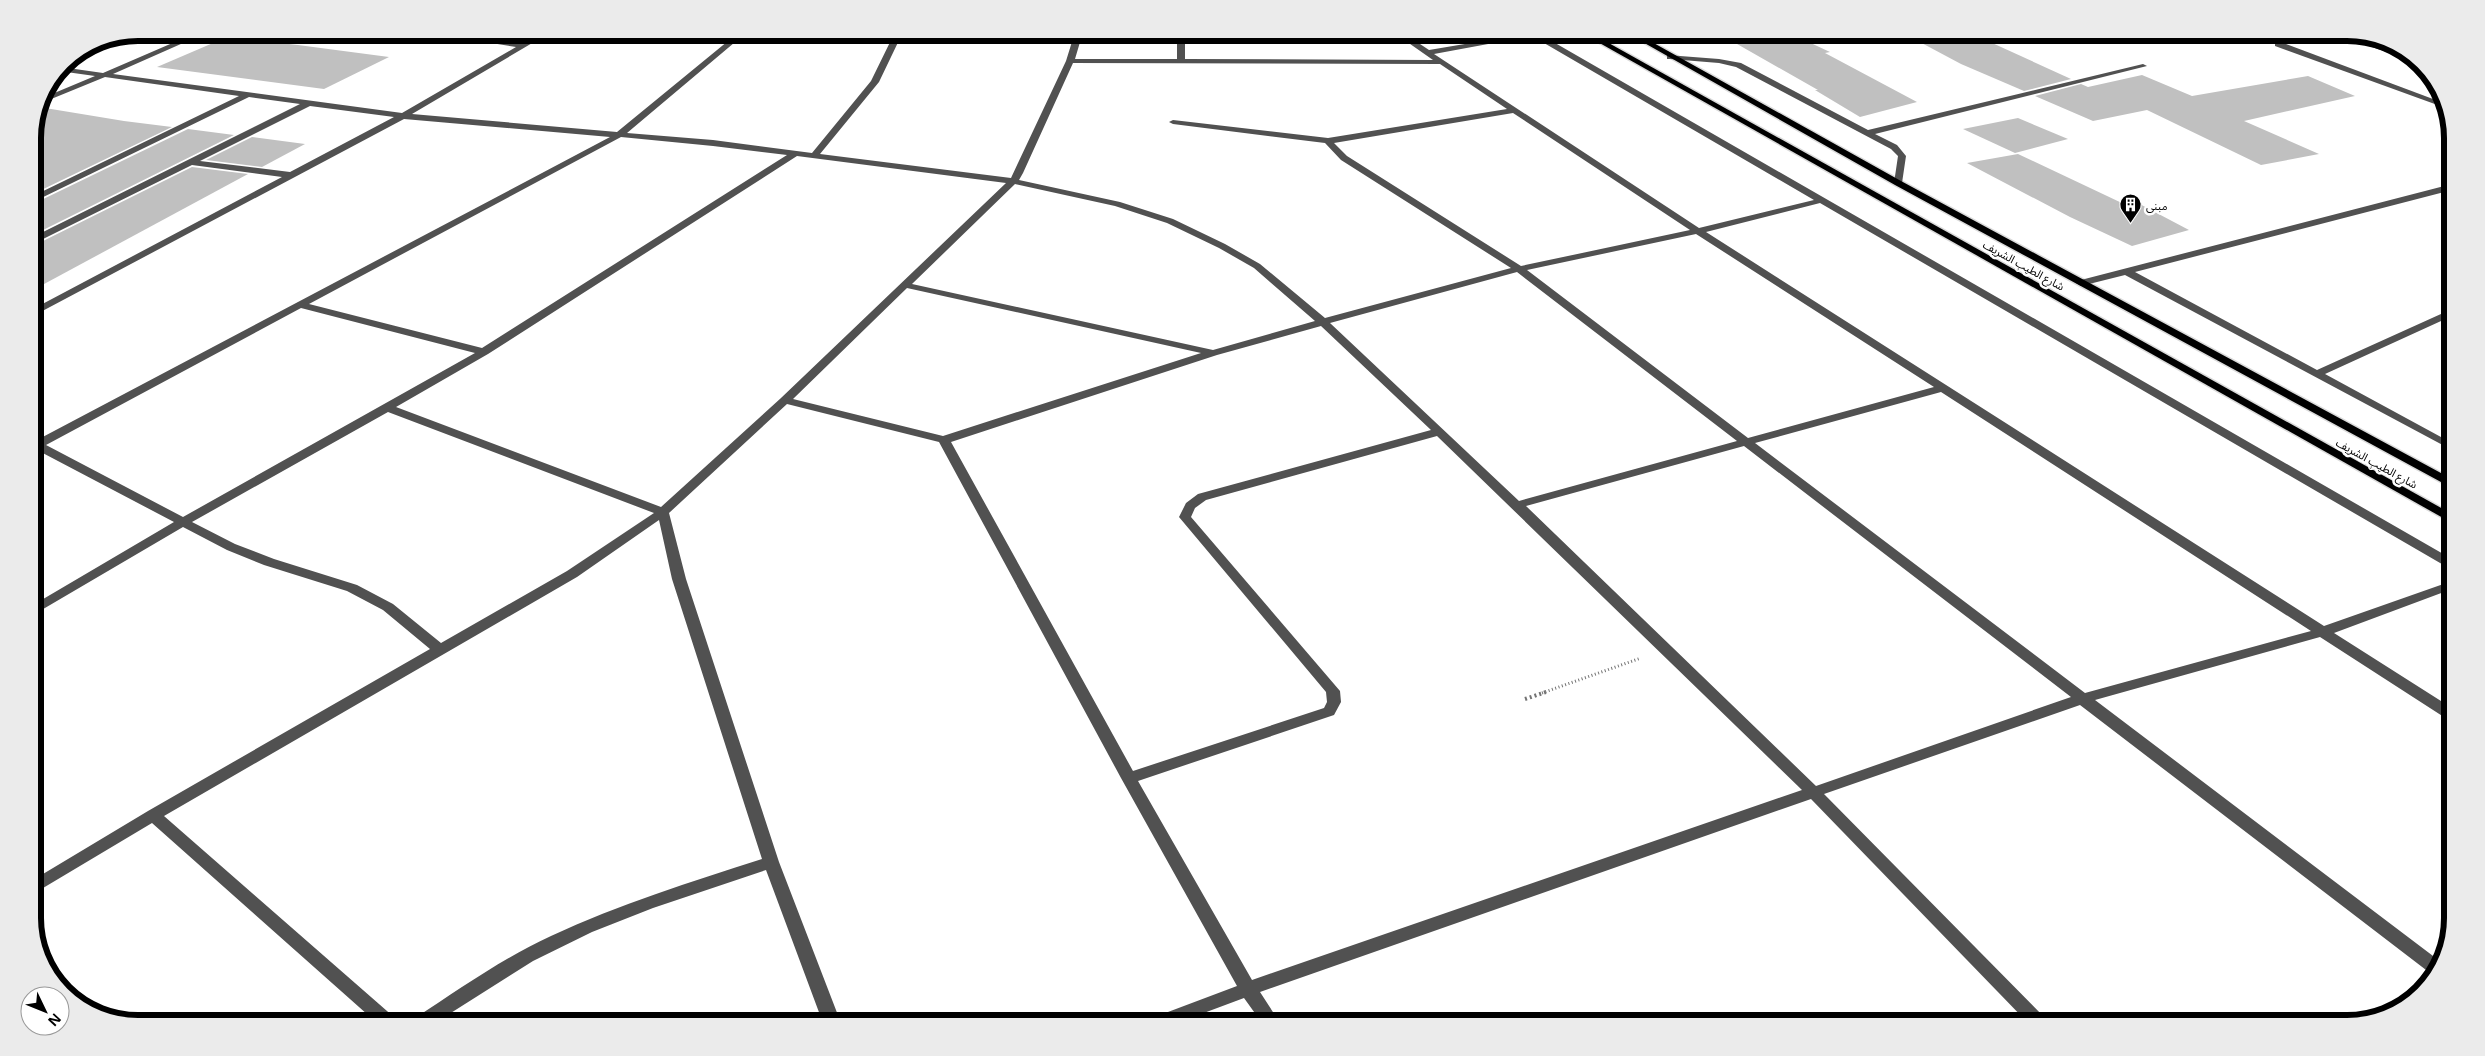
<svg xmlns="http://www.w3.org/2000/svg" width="2485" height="1056" viewBox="0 0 2485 1056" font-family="'Noto Sans','Noto Sans Arabic',sans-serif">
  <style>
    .building { fill: #c0c0c0 }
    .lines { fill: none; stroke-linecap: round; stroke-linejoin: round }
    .major-casing { stroke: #dbdbdb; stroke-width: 3 }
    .path-far1 { stroke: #737373; stroke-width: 3; stroke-dasharray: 1 2.5; stroke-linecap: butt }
    .path { stroke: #737373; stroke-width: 4; stroke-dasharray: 2 3; stroke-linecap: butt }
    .minor { fill: #515151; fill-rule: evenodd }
    .major { fill: #000; fill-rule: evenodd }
    .labels { text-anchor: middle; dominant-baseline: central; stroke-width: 5; stroke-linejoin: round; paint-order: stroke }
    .far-poi-label { font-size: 11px; fill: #000; stroke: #fff; text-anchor: start }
    .far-street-label { font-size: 11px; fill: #000; stroke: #fff }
    .rim { fill: none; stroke: #000; stroke-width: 6 }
  </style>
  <rect width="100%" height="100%" fill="#fff"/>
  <g class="building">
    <path d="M1716 32H1787L1830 52 1825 53 1917 102 1860 117 1815 90H1818Z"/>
    <path d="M1901 32H1968L2071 79 2024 91 1961 64Z"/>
    <path d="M227 37 298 45 389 57 324 89 157 67Z"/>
    <path d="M2142 75 2192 96 2308 76 2355 96 2244 121 2319 154 2261 165 2147 110 2093 121 2035 96 2081 84 2088 87Z"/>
    <path d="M39 107 124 121 172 127 33 194V132Z"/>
    <path d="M2018 118 2068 139 2015 153 1963 129Z"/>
    <path d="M188 129 234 135 33 235V204Z"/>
    <path d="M252 137 305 144 262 167 206 160Z"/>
    <path d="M2018 154 2124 204 2134 201 2189 230 2132 246 2070 217 1967 163Z"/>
    <path d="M192 167 248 174 33 290V246Z"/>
  </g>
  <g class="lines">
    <defs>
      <g id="major">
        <path d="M1580 32H1589L2452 514V523Z"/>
        <path d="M1625 32H1634L1901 181 2452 479V488L1895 185Z"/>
      </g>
    </defs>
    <use href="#major" class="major-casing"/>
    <path class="path-far1" d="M1542 693 1641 658"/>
    <path class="path" d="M1525 699 1546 692"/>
    <g class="minor">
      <path d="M198 32H208L113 74 402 113 516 47 422 32H444L522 44 542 32H551L412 114 617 132 739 32H747L627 133 713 140 812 153 871 81 895 32H911L902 34 879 82 820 154 1011 178 1066 61 1075 32H1083L1075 59H1177V32H1185V59L1433 60 1393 32H1402L1429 50 1536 32 2452 559V568L2447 567 1820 203 1706 232 2324 626 2452 581V589L2334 633 2452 708V720L2447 719 2320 637 2095 700 2441 962 2432 974 2430 973 2080 705 1824 794 2045 1018 2048 1023H2028L1811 799 1260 992 1280 1023H1262L1244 998 1177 1023H1149L1152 1018 1237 986 1121 778 939 442 787 404 669 513 686 579 779 862 841 1023H823L766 870 653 908 592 932 533 961 435 1023H412L415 1018C460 989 503 958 551 936 619 904 691 882 762 859L672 579 659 520 577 577 164 816 395 1018 398 1023H377L152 823 33 894V880L148 811 430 649 383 610 347 591 264 565 227 550 183 527 33 615V605L174 522 37 450H33V440H37L610 137 404 119 33 316V309L282 177 192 165 33 244V237L300 104 249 97 33 202V196L239 96 105 77 39 104 40 99 95 76 59 71 61 67 103 73ZM1532 36 1814 200 1699 228 1434 54ZM1073 63 1440 64 1507 109 1328 138 1173 120 1169 122 1173 124 1325 143 1341 160 1511 268 1325 318 1260 264 1225 244 1173 219 1120 202 1019 180 1023 173ZM310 106 394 117 290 172 200 161ZM1513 113 1690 230 1521 266 1347 156 1334 143ZM621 137 713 146 787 155 482 348 309 304ZM797 156 1006 183 781 398 661 507 396 407 488 354ZM1015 184 1115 206 1167 223 1219 248 1254 268 1315 321 1213 350 912 284ZM1696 234 1934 387 1748 438 1527 270ZM1517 272 1737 441 1519 501 1330 323ZM907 288 1201 353 943 436 793 399ZM301 308 475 353 183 517 46 445ZM1321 326 1431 430 1198 494 1186 503 1179 517 1326 692 1327 702 1324 708 1133 771 951 442 1217 355ZM1941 392 2311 631 2085 693 1755 443ZM388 412 654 513 567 571 441 643 393 604 357 585 274 559 235 544 192 522ZM1437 436 1802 790 1252 980 1138 781 1334 715 1341 702 1340 691 1191 517 1195 508 1206 500ZM1744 446 2071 697 1816 786 1526 506Z"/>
      <path d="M2328 32H2340L2405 54 2413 61Z"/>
      <path d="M2275 42H2281L2441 102 2443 107 2275 46Z"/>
      <path d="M1667 55 1719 59 1741 63 1868 130 2143 64 2147 66 1875 134 1897 145 1906 156 1902 183 1898 186 1894 183 1898 156 1891 149 1736 67 1719 63 1670 59H1667Z"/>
      <path d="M2452 184V190L2135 272 2317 370 2452 309V316L2325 374 2452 443V450L2125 275 2081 286 2076 283 2077 281Z"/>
    </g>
    <use href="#major" class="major"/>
  </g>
  <defs>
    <symbol id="building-pin" viewBox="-11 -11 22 30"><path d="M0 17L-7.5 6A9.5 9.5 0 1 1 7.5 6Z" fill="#000" stroke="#fff"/><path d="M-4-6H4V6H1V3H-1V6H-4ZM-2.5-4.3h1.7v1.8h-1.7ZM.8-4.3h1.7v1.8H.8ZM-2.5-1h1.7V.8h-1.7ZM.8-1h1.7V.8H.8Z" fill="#fff"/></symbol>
  </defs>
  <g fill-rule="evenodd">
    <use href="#building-pin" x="2118" y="192" width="25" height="34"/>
  </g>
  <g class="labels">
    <g class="far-poi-label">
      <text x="2146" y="205">مبنى</text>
    </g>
    <g class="far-street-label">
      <text transform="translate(2024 265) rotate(29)">شارع الطيب الشريف</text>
      <text transform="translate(2377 463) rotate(29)">شارع الطيب الشريف</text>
    </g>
  </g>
  <path d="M0 0H2485V1056H0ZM138 41H2347A97 97 0 0 1 2444 138V918A97 97 0 0 1 2347 1015H138A97 97 0 0 1 41 918V138A97 97 0 0 1 138 41Z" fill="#ebebeb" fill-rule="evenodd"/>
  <path class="rim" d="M138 41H2347A97 97 0 0 1 2444 138V918A97 97 0 0 1 2347 1015H138A97 97 0 0 1 41 918V138A97 97 0 0 1 138 41Z"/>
  <g transform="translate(45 1011) rotate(133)"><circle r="24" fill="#ffffff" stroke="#999999"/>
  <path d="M0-4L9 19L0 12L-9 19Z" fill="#000000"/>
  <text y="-8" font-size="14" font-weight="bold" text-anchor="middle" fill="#000000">N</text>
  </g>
</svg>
